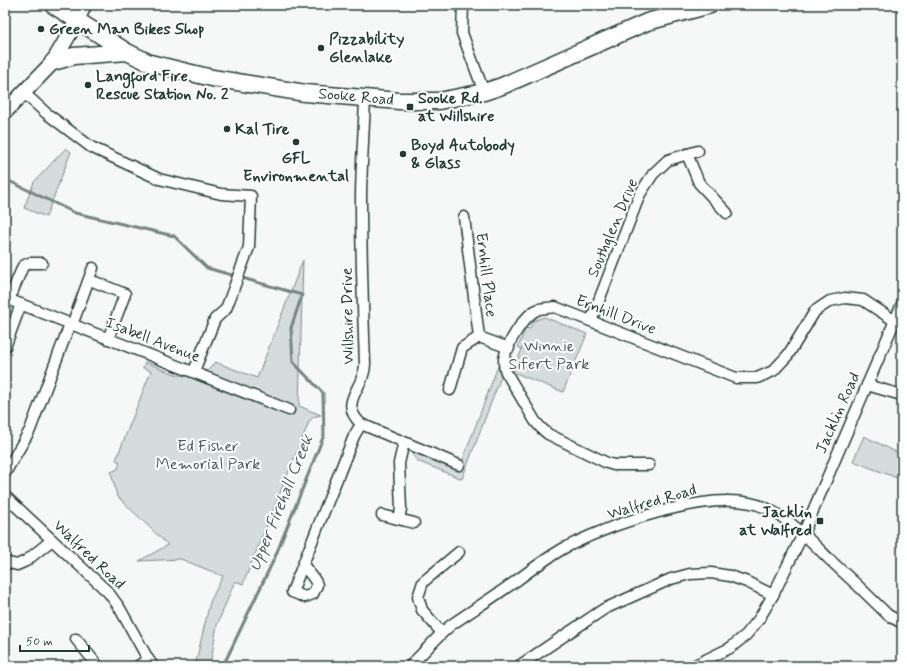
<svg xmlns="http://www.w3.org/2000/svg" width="907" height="671" viewBox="0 0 907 671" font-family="Mynerve,sans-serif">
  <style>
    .green { fill: #d6dcdb; stroke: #7a8c88 }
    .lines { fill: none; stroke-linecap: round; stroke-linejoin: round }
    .stream { stroke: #72857f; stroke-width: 3 }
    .street-casing { stroke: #1f3d34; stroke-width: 13 }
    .secondary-casing { stroke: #1f3d34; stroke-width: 17 }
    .primary-casing { stroke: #1f3d34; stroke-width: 19 }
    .street { stroke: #fff; stroke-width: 10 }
    .secondary { stroke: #fff; stroke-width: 14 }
    .primary { stroke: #fff; stroke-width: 16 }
    .poi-dot { fill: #1f3d34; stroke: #fff; stroke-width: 1.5 }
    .labels { text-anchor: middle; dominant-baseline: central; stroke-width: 4; stroke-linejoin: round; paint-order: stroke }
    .poi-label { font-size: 16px; font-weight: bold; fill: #1f3d34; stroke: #fff; text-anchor: start }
    .street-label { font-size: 16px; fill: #1f3d34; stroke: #fff }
    .park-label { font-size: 16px; fill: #445d55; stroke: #fff }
    .water-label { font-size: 17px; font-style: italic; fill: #49615a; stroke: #fff }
  </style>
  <rect width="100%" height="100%" fill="#f6f7f7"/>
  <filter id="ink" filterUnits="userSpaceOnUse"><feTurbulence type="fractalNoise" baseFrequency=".025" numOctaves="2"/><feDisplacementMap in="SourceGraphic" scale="8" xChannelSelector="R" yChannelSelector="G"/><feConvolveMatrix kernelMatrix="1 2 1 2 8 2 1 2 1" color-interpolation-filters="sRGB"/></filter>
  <g filter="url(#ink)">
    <g class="green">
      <path d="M66 148 71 152 46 217 24 208 34 182Z"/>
      <path d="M303 260 299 406 321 415 313 417 309 422 243 584 235 581 217 625 210 666H195L210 602 223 576 181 559 139 561 168 545 117 496 111 472 118 469 120 462 116 460 151 371 143 368 145 362C168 371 197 389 215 362L257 378Z"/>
      <path d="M544 317 587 334 563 392 513 372 522 349 518 347 526 328 530 329 533 321Z"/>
      <path d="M498 366 502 374 462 479 417 461 410 451 459 470Z"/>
      <path d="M864 436 902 455V480L853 461Z"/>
    </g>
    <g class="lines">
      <path class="stream" d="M5 179 75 213 174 236 207 268 302 295 291 328 293 362 323 393 324 435 275 557 223 666"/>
      <defs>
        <g id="street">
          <path d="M463 5 462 33 484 92"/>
          <path d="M23 92 46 113 91 147 159 179 221 194 251 196 249 247 226 309 215 319 194 371"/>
          <path d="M687 154 699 183 727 213"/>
          <path d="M464 217 479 337"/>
          <path d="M95 282 125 294 108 339"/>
          <path d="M5 298 289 410"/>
          <path d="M9 300 23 266 29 263H42"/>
          <path d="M591 321 640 194 653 174 668 160 698 151"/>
          <path d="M72 325 93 268"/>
          <path d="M479 337 509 348"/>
          <path d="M5 347 21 304"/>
          <path d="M867 385 898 394 902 393"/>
          <path d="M450 390 462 348 479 337"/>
          <path d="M361 424 459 465"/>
          <path d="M649 465H614L607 463 548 434 541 428 535 421 506 372C504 368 504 364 504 359 507 344 524 314 539 309 544 308 550 308 555 307L736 378H757L773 371 788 355 815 311 830 301 845 298 863 300 895 321"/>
          <path d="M5 473 30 430 70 324"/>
          <path d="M5 496 108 592 119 607 148 659 153 666"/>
          <path d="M382 515 414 523"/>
          <path d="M399 519 401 509 399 463 404 442"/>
          <path d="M5 562 17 565 26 561 52 540"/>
          <path d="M303 564C307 572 315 577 317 585L313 594 305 597 292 592 354 436 361 424C337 401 365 389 365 364 363 310 361 255 361 201 361 167 364 132 365 98"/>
          <path d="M442 633 422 610 418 597 423 582 459 552"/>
          <path d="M76 639 98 666"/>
          <path d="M138 666 148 659"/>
          <path d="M410 666 442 633 451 625C473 610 495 596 516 581 532 569 548 557 566 547 612 524 718 485 766 508 791 520 810 540 829 559 849 577 869 596 888 615L902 623"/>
          <path d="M519 666 604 609 671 579 690 574 711 573 730 576 747 582 773 595"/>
          <path d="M693 666 730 648 746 635 759 619 773 595 803 534 902 304"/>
        </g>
        <path id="secondary" d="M5 112 53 62 77 21 84 5"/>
        <g id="primary">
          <path d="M53 5 127 52 150 63 212 78 305 93 399 101H439L484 92 502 86 647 22 710 5"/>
          <path d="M53 62 74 56 127 52"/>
        </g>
      </defs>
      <use href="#street" class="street-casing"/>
      <use href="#secondary" class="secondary-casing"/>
      <use href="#primary" class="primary-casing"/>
      <use href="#street" class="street"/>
      <use href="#secondary" class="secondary"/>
      <use href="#primary" class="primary"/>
    </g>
  </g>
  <g class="poi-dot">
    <circle cx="41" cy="29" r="4"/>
    <circle cx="321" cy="48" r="4"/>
    <circle cx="88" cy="85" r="4"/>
    <rect x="406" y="103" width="8" height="8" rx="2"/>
    <circle cx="227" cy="129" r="4"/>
    <circle cx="296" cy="142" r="4"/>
    <circle cx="403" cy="154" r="4"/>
    <rect x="816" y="517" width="8" height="8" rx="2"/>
  </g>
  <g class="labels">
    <g class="poi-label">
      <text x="49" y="29">Green Man Bikes Shop</text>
      <text x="329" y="39">Pizzability<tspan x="329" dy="18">Glenlake</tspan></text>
      <text x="96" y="76">Langford Fire<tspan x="96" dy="18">Rescue Station No. 2</tspan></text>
      <text x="418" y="98">Sooke Rd.<tspan x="418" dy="18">at Willshire</tspan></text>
      <text x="235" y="129">Kal Tire</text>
      <text x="411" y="145">Boyd Autobody<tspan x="411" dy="18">&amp; Glass</tspan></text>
      <text x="296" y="158" text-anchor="middle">GFL<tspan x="296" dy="18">Environmental</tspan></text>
      <text x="812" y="512" text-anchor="end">Jacklin<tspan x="812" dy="18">at Walfred</tspan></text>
    </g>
    <g class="street-label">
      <text transform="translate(356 97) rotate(5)">Sooke Road</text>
      <text transform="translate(613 228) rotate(-67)">Southglen Drive</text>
      <text transform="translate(486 275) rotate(83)">Ernhill Place</text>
      <text transform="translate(616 315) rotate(21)">Ernhill Drive</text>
      <text transform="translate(348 316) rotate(-91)">Willshire Drive</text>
      <text transform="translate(153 340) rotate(21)">Isabell Avenue</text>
      <text transform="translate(838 413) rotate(-66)">Jacklin Road</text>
      <text transform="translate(652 502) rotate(-16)">Walfred Road</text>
      <text transform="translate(89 555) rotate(44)">Walfred Road</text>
    </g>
    <g class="park-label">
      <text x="549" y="346">Winnie<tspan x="549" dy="18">Sifert Park</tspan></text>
      <text x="208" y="446">Ed Fisher<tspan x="208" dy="18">Memorial Park</tspan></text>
    </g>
    <g class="water-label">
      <text transform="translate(281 503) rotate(-68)">Upper Firehall Creek</text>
    </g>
  </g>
  <rect width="907" height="671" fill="none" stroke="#fff" stroke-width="20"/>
  <rect x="10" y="10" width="887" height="651" fill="none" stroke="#1f3d34" stroke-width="1.5" filter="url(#ink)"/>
  <path d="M20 645v6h69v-6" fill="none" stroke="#1f3d34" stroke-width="2"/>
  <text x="26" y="645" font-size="12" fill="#1f3d34" stroke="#ffffff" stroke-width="3" paint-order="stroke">50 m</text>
</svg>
